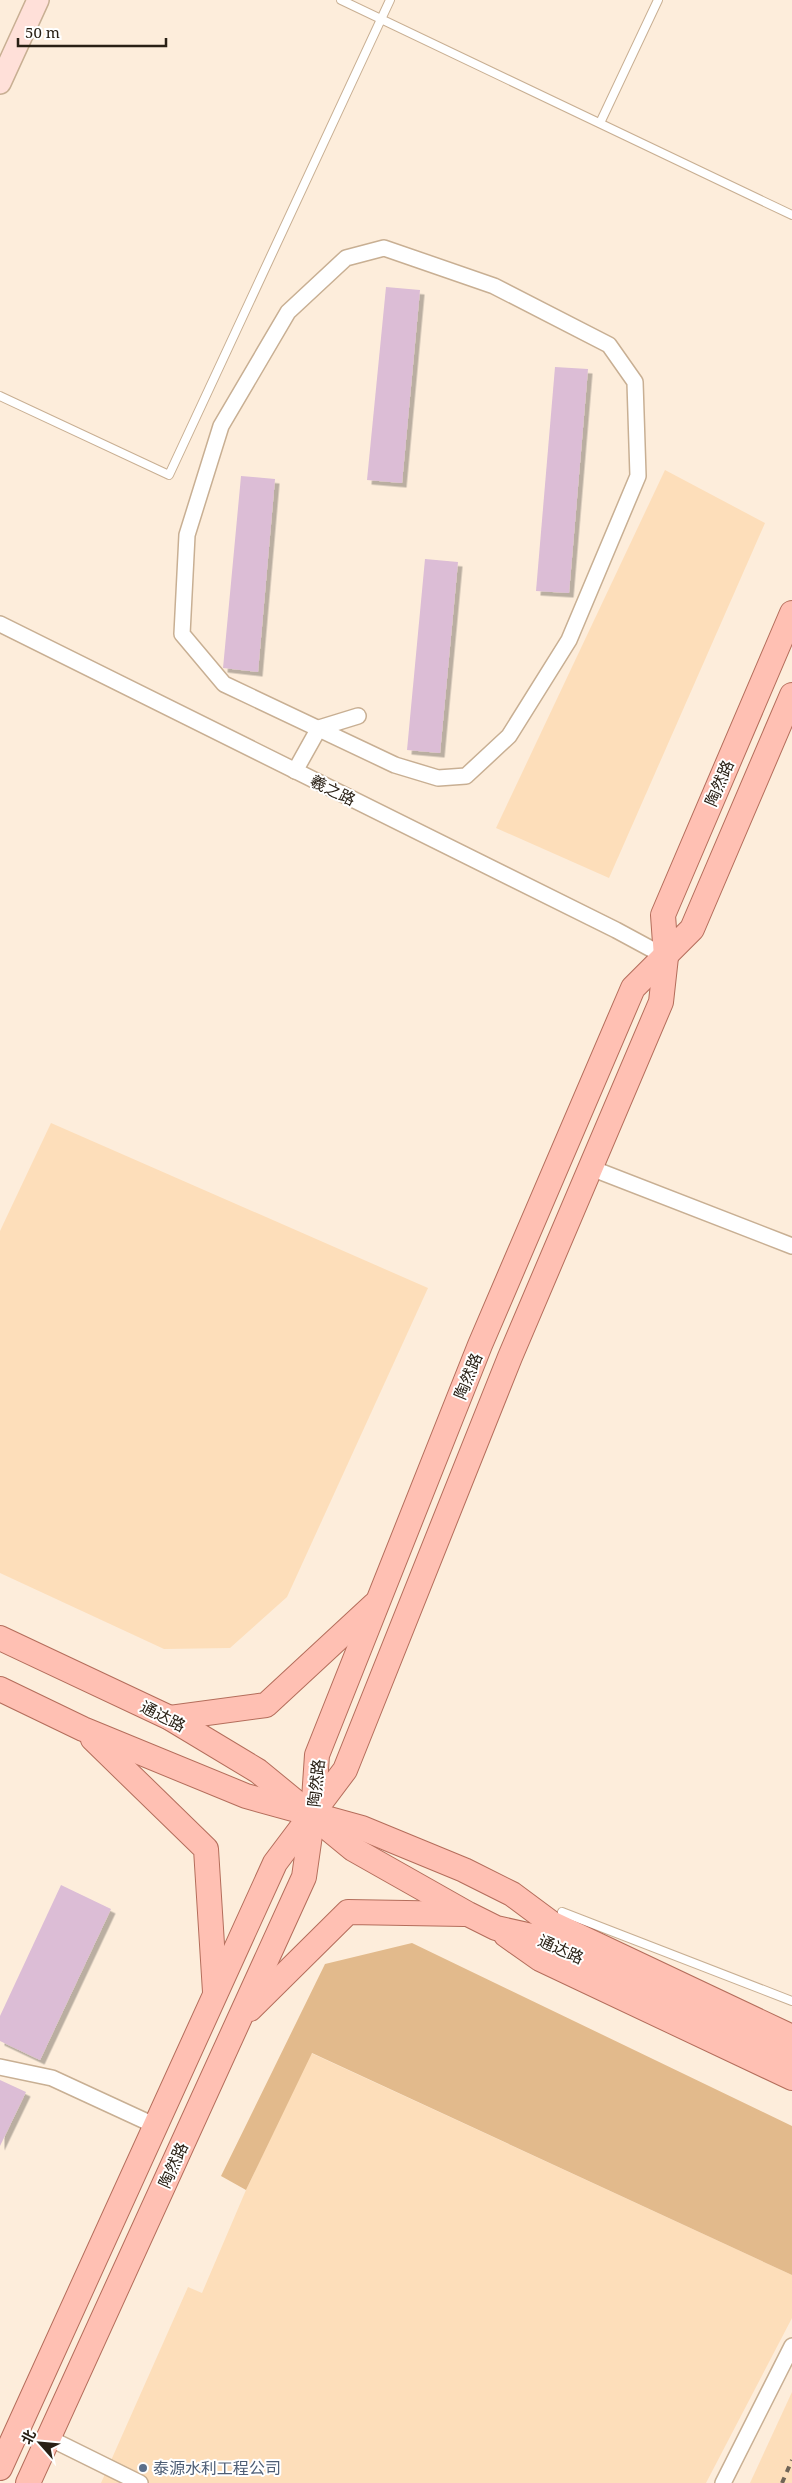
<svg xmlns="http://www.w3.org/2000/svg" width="792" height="2483" viewBox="0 0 792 2483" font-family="'Noto Serif','Noto Sans SC',serif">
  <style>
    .built { fill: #fddeba }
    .green { fill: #e2ba8c }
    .building { fill: #dcbdd6; filter: url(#shadow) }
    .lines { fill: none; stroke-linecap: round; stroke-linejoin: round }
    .lane-casing { stroke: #c8af93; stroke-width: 10 }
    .street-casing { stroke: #c8af93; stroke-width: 18 }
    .secondary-casing { stroke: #c8af93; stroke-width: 24 }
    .primary-casing { stroke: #b46d5b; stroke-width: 26 }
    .lane { stroke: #fff; stroke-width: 8 }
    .street { stroke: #fff; stroke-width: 15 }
    .secondary { stroke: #ffe0d9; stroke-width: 21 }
    .primary { stroke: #ffc0b3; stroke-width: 24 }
    .rail { stroke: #6f6457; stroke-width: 4; stroke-dasharray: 6 6; stroke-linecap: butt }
    .service-dot { fill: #5c6f8a; stroke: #fff; stroke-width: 2 }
    .labels { text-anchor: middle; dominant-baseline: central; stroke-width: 4; stroke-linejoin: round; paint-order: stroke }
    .street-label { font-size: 16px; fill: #292015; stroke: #fff }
    .service-label { font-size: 16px; fill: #4e5e75; stroke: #fff; text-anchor: start }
  </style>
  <defs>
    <filter id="shadow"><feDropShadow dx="4.5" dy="4.5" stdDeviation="0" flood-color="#0004"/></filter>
  </defs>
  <rect width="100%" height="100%" fill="#fdeddb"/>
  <g class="built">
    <path d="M665 470 765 523 609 878 496 828Z"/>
    <path d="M51 1123 428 1288 287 1597 230 1648 164 1649 0 1573V1231Z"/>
    <path d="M311 2053 792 2275V2318L706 2483H101L188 2287 202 2293 246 2190Z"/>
    <path d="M792 2392V2483H750Z"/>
  </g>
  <path class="green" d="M412 1943 792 2126V2275L312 2053 246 2190 221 2176 325 1964Z"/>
  <g class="building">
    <path d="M386 287 420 290 402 483 367 480Z"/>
    <path d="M555 367 588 369 569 593 536 591Z"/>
    <path d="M241 476 275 479 258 672 223 668Z"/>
    <path d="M425 559 458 562 440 753 407 750Z"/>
    <path d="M61 1885 111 1909 40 2060 0 2041V2016Z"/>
    <path d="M0 2080 26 2092 0 2146Z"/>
  </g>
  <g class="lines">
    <defs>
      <g id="lane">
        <path d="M341 0 792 215"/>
        <path d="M600 123 658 0"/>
        <path d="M0 396 169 475 390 0"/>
        <path d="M562 1912 792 2001"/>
      </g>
      <g id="street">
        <path d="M384 248 494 286 609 345 635 382 638 476 569 640 509 736 466 776 438 778 395 765 224 684 182 634 187 535 221 426 288 312 346 258Z"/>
        <path d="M0 624 616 930 666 957"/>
        <path d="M295 771 319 728 358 716"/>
        <path d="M591 1168 792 1246"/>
        <path d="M0 2067 52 2078 156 2126"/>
        <path d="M49 2438 140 2483"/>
        <path d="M723 2483 792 2346"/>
      </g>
      <path id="secondary" d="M0 83 38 0"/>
      <g id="primary">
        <path d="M0 1638 170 1718 258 1771 353 1849 468 1914 496 1928 545 1939 792 2058"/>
        <path d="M0 1689 83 1729 246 1796 362 1828 464 1870 512 1894 551 1923 792 2037"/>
        <path d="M170 1718 266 1705 374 1605"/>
        <path d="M93 1739 206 1849 215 1992"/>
        <path d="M506 1935 540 1959 792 2078"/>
        <path d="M250 2009 348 1912 464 1914"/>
        <path d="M0 2468 275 1863 345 1770 510 1357 661 1002 666 957 663 915 792 613"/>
        <path d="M28 2483 304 1877 313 1814 317 1755 480 1345 633 988 692 929 792 695"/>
      </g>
    </defs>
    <use href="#lane" class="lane-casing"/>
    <use href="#street" class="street-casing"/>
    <use href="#secondary" class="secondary-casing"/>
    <use href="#primary" class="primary-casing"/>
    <use href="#lane" class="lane"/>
    <use href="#street" class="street"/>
    <use href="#secondary" class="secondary"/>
    <use href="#primary" class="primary"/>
    <path class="rail" d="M782 2483 792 2460"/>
  </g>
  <circle class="service-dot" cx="143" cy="2468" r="5"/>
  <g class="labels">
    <g class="street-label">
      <text transform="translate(719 783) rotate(-67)">陶然路</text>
      <text transform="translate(333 790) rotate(26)">羲之路</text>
      <text transform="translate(468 1376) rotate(-68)">陶然路</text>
      <text transform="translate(163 1716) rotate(27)">通达路</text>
      <text transform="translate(316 1783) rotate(-84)">陶然路</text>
      <text transform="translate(561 1949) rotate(24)">通达路</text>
      <text transform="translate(173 2165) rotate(-66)">陶然路</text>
    </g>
    <g class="service-label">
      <text x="153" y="2468">泰源水利工程公司</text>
    </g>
  </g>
  <g transform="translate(40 2443) rotate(297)" stroke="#ffffff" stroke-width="4" paint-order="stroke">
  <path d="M0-4L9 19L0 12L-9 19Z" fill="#292015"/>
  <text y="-8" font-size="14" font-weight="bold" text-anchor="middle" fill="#292015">北</text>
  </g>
  <path d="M18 38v8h148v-8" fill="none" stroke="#292015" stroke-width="2.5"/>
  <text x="25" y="38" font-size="15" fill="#292015" stroke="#ffffff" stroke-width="4" paint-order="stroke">50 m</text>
</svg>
